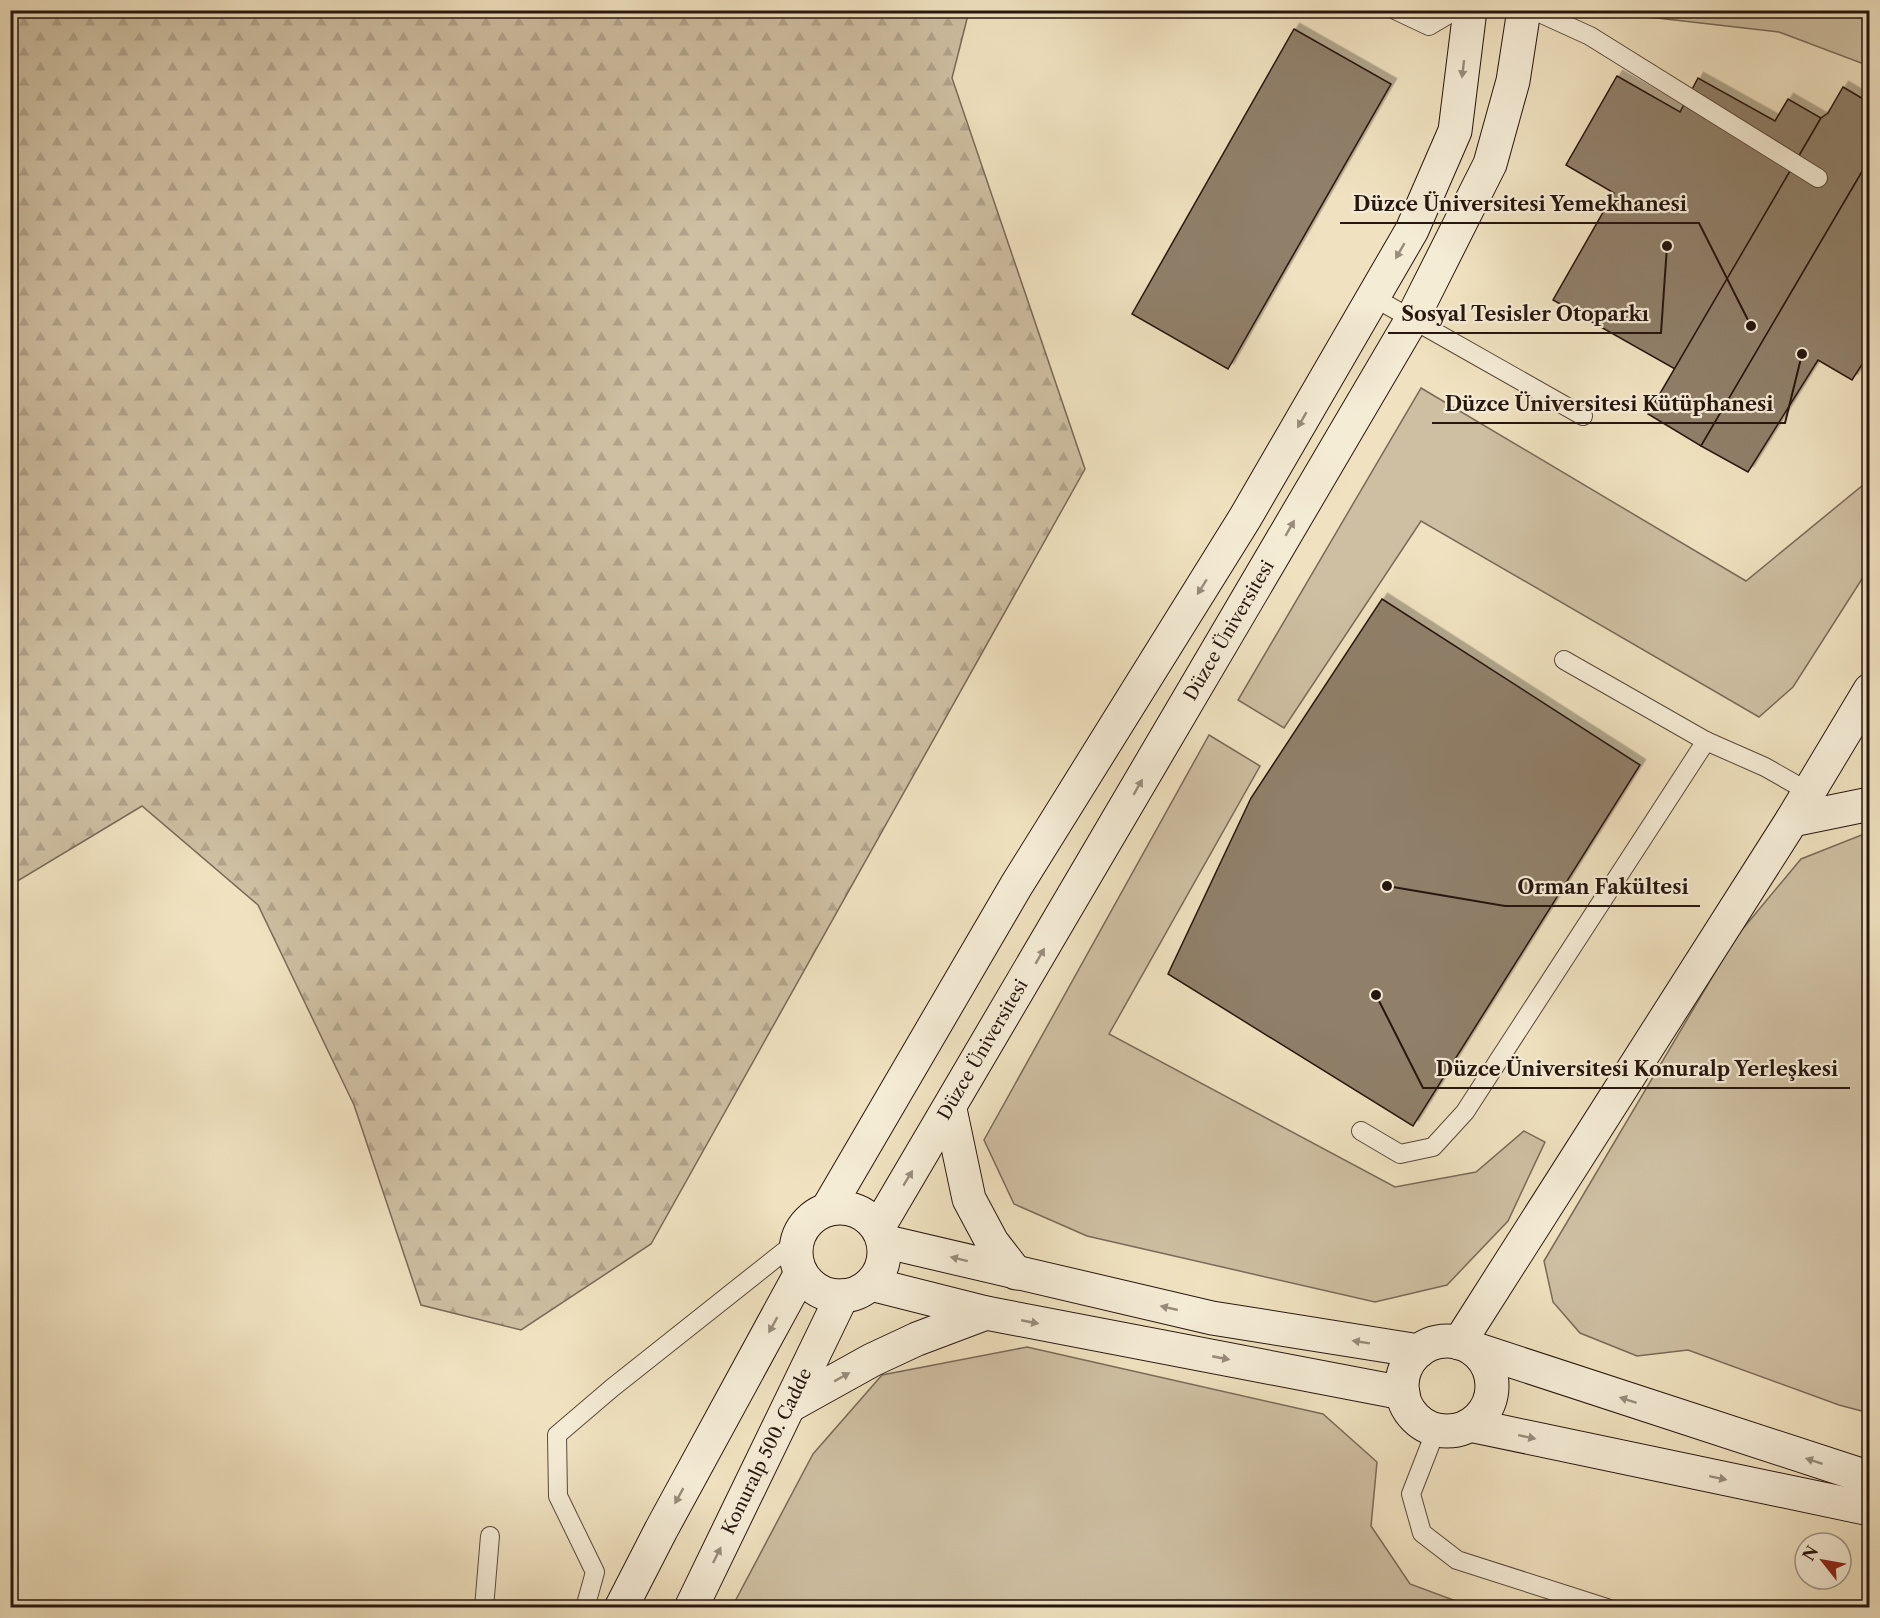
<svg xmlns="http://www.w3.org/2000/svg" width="1880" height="1618" viewBox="0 0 1880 1618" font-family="'Libre Caslon Text',serif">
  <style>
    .green { fill: #cebfa2; stroke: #7a6a58; stroke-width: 1.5 }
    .forest { fill: url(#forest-firs); stroke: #7a6a58; stroke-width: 1.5 }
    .building { fill: #90806b; stroke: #27160e; stroke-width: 1.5; filter: url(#shadow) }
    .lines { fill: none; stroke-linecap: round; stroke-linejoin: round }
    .lane-casing { stroke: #59493a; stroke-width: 20 }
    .secondary-casing { stroke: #27160e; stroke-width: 35 }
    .lane { stroke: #f5ecd6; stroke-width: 18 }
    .secondary { stroke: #f5ecd6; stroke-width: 33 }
    .oneway { fill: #988c7c }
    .labels { text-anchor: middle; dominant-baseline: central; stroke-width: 4.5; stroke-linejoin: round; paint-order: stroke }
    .street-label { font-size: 18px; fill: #27160e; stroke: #f5ecd6 }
    .leader { fill: none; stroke: #27160e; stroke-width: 2 }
    .callout-dot { fill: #27160e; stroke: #f5ecd6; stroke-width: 2 }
    .callout-label { font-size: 20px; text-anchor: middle; font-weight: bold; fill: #27160e; stroke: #f5ecd6; stroke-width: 4.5; stroke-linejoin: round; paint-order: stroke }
  </style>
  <defs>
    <pattern id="forest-firs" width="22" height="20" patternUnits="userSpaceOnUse" patternTransform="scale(1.5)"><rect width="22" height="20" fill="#cebfa2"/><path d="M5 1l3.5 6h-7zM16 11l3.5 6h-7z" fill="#b1a38a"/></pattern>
    <filter id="shadow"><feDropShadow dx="5.5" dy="-5.5" stdDeviation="0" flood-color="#0004"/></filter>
  </defs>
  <rect width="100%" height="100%" fill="#f0e2c0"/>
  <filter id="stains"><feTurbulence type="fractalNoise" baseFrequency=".00333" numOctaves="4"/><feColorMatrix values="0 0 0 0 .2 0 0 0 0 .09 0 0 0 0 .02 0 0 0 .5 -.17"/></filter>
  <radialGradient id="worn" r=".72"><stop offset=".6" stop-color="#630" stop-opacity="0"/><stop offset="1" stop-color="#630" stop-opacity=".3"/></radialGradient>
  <g class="green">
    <path d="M1596 11H1869V66L1779 32Z"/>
    <path d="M1421 388 1746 581 1863 485 1869 473V568L1793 687 1759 717 1421 521 1284 728 1238 700Z"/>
    <path d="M1209 735 1260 766 1109 1034 1395 1187 1476 1172 1524 1131 1545 1142 1508 1221 1447 1285 1375 1302 1087 1236 1014 1204 984 1140Z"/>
    <path d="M1869 832V1413L1839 1405 1688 1350 1637 1356 1580 1333 1553 1302 1544 1261 1736 937 1801 859Z"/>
    <path d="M1027 1347 1323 1414 1377 1462 1371 1526 1410 1584 1472 1607H732L813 1454 882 1375Z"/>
  </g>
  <path class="forest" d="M11 10 969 11 952 78 1085 469 651 1244 521 1330 421 1305 354 1105 258 905 142 806 11 885Z"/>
  <g class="building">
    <path d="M1294 29 1391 84 1228 369 1132 314Z"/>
    <path d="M1617 76 1680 112 1698 78 1775 121 1788 99 1821 118 1675 369 1553 300 1614 193 1566 165Z"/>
    <path d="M1843 87 1870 103V158L1701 446 1648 414 1821 118 1828 113Z"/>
    <path d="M1870 158V352L1852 380 1818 360 1748 472 1701 446Z"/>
    <path d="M1382 599 1640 765 1413 1126 1168 974 1251 798Z"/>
  </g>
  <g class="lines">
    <defs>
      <g id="lane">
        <path d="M1395 10 1429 26 1456 10"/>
        <path d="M1533 10 1590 36 1818 178"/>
        <path d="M1373 297 1583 416"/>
        <path d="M1564 660 1706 741 1765 767 1809 792"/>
        <path d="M1361 1131 1400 1154 1433 1147 1465 1112 1706 741"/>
        <path d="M1436 1430 1411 1494 1422 1533 1457 1560 1607 1608"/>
        <path d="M484 1608 490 1536"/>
        <path d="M585 1608 595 1572 558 1496 557 1435 612 1388 796 1242"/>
      </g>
      <g id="secondary">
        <path d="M1792 820 1870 804"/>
        <path d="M950 1109 969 1199 992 1242 1016 1273"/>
        <circle cx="840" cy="1252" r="44"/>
        <path d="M828 1208 1016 886 1245 518 1412 230 1455 131 1470 10"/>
        <path id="s1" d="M878 1228 1412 319 1490 164 1513 81 1524 10"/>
        <path d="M883 1241 1212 1318 1419 1351"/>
        <path d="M871 1284 986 1313 1403 1393"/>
        <circle cx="1447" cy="1386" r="45"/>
        <path d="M1459 1343 1792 820 1870 690"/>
        <path d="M1472 1348 1870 1478"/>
        <path d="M791 1405 872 1360 917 1339 986 1313"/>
        <path d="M1470 1425 1870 1509"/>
        <path d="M621 1608 661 1530 801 1273"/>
        <path id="s2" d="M691 1608 842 1296"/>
      </g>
    </defs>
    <use href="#lane" class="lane-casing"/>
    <use href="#secondary" class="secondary-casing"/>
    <use href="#lane" class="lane"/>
    <use href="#secondary" class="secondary"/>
  </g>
  <defs><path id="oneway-solid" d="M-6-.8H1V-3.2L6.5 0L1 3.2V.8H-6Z" transform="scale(1.5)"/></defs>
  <g class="oneway">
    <use href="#oneway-solid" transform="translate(1463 69) rotate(97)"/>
    <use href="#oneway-solid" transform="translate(1400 251) rotate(120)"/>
    <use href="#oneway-solid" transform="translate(1302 420) rotate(120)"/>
    <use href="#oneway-solid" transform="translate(1290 528) rotate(-60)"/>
    <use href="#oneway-solid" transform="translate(1202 587) rotate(122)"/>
    <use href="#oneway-solid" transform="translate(1138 787) rotate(-60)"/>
    <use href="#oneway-solid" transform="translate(1040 956) rotate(-60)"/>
    <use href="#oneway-solid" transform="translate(908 1178) rotate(-59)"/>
    <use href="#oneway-solid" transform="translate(959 1259) rotate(-166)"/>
    <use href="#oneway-solid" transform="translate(1169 1308) rotate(-167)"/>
    <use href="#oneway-solid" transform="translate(1030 1322) rotate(11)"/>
    <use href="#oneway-solid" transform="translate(773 1325) rotate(119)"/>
    <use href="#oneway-solid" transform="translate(1361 1342) rotate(-171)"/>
    <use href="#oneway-solid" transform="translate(1221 1358) rotate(11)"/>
    <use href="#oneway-solid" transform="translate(842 1377) rotate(-29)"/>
    <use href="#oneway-solid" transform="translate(1628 1400) rotate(-162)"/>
    <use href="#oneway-solid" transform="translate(1527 1437) rotate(12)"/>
    <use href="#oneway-solid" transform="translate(1814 1461) rotate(-162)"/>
    <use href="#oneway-solid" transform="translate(1718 1478) rotate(12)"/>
    <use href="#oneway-solid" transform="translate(679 1496) rotate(119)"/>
    <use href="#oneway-solid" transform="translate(717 1555) rotate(-64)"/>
  </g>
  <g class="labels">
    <g class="street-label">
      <text stroke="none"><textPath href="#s1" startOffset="693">Düzce Üniversitesi</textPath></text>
      <text stroke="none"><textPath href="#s1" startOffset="207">Düzce Üniversitesi</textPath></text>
      <text stroke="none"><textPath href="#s2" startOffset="174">Konuralp 500. Cadde</textPath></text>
    </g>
  </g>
  <path class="leader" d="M1751 326L1699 223H1340M1667 246L1661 333H1388M1802 354L1785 423H1432M1387 886L1505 906H1700M1376 995L1423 1088H1850"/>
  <g class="callout-dot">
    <circle cx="1751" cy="326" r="6"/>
    <circle cx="1667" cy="246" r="6"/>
    <circle cx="1802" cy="354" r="6"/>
    <circle cx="1387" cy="886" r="6"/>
    <circle cx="1376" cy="995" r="6"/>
  </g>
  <g class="callout-label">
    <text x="1520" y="211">Düzce Üniversitesi Yemekhanesi</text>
    <text x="1525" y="321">Sosyal Tesisler Otoparkı</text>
    <text x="1609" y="411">Düzce Üniversitesi Kütüphanesi</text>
    <text x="1603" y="894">Orman Fakültesi</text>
    <text x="1637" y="1076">Düzce Üniversitesi Konuralp Yerleşkesi</text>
  </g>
  <rect width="1880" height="1618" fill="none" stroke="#f0e2c0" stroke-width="36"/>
  <rect x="12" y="12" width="1856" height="1594" fill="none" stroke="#27160e" stroke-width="3"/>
  <rect x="18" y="18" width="1844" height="1582" fill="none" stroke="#27160e" stroke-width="1.5"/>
  <g transform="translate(1823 1561) rotate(301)"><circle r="28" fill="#f5ecd6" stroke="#a39686" stroke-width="1.5"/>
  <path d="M0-4.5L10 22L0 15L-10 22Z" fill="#8f2418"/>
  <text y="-9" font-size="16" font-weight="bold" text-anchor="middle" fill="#27160e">N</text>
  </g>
  <rect width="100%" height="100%" filter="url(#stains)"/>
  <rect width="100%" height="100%" fill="url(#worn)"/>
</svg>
